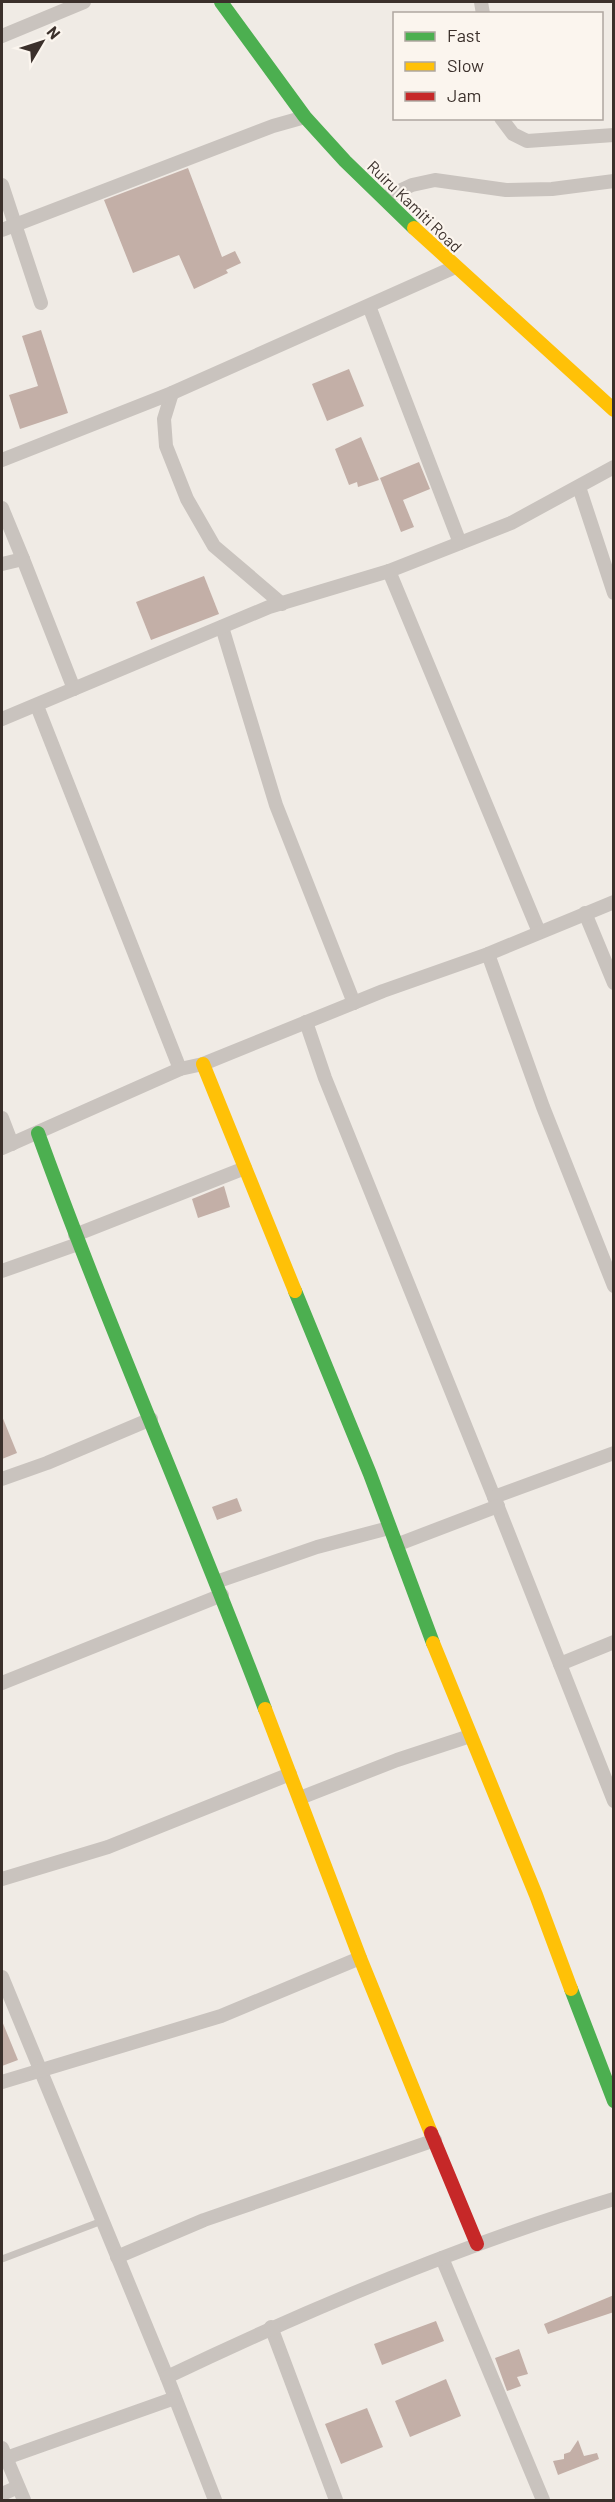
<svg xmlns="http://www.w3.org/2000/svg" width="615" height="2502" viewBox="0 0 615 2502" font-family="Barlow,sans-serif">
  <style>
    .building { fill: #c3afa7 }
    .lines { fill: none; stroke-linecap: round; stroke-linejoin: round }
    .lane { stroke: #c9c3be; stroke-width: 7 }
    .street { stroke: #c9c3be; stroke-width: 14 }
    .fast { stroke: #4caf50; stroke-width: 14 }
    .slow { stroke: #ffc107; stroke-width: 14 }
    .jam { stroke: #c62828; stroke-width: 14 }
    .labels { text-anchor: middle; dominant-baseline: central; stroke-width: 4.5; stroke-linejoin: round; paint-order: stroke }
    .street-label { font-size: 16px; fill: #3b302b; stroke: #fbf5ee }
  </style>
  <rect width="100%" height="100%" fill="#f0ebe5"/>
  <g class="building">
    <path d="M188 168 222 257 235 251 241 263 226 270 228 273 194 289 179 255 133 273 104 200Z"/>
    <path d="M41 330 68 413 20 429 9 395 38 386 22 336Z"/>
    <path d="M349 369 364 406 327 421 312 384Z"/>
    <path d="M361 437 379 480 358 487 357 482 349 485 335 449Z"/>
    <path d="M419 462 430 489 403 500 414 527 401 532 380 478Z"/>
    <path d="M204 576 219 614 151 640 136 602Z"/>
    <path d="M224 1186 230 1207 198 1218 192 1199Z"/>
    <path d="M2 1416 17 1453 2 1459Z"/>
    <path d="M237 1498 242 1511 217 1520 212 1507Z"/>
    <path d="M2 2021 18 2060 2 2066Z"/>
    <path d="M614 2295V2312L548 2334 544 2324Z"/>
    <path d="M436 2321 444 2341 382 2365 374 2344Z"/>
    <path d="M519 2349 528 2374 517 2377 521 2386 507 2391 495 2358Z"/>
    <path d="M446 2379 461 2416 410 2437 395 2401Z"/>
    <path d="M367 2408 383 2447 341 2464 325 2424Z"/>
    <path d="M578 2440 584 2456 597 2453 599 2459 558 2475 553 2461 564 2459V2454L570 2452Z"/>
  </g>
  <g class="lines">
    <path class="lane" d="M2 2259 102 2221"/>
    <g class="street">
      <path d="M481 2 483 14"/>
      <path d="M2 36 84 2"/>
      <path d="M501 118 513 134 527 141 614 135"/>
      <path d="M2 185 41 303"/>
      <path d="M384 198 412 185 435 180 506 190 552 189 614 181"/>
      <path d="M2 230 273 126 305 117"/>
      <path d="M369 306 460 543"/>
      <path d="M172 393 164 419 166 446 187 499 214 546 282 604"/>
      <path d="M2 460 172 393 455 267"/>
      <path d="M579 487 614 593"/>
      <path d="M2 508 23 559"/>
      <path d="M2 564 23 559 74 689"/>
      <path d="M389 571 539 932"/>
      <path d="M222 627 276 805 354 1003"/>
      <path d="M37 706 180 1069"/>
      <path d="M2 719 269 607 389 571 511 523 614 467"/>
      <path d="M585 913 614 983"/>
      <path d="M488 954 543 1107 614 1286"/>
      <path d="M306 1022 325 1078 494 1497 614 1801"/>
      <path d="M2 1118 12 1144"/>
      <path d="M2 1148 180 1069 203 1064 383 991 488 954 614 902"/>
      <path d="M75 1235 245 1168"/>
      <path d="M2 1271 78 1244"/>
      <path d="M2 1479 47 1463 151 1419"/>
      <path d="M494 1497 614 1453"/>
      <path d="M396 1545 498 1506"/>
      <path d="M216 1582 317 1547 389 1528"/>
      <path d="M560 1664 614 1642"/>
      <path d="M2 1683 222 1595"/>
      <path d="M300 1798 397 1760 470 1736"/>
      <path d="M2 1879 108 1847 290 1774"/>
      <path d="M2 1977 167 2377 215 2500"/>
      <path d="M2 2082 221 2016 360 1958"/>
      <path d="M117 2257 204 2220 435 2140"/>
      <path d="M442 2258 543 2500"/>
      <path d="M271 2327 336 2500"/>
      <path d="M167 2377C311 2308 460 2245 614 2199"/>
      <path d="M2 2448 24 2500"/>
      <path d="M6 2458 175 2398"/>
      <path d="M2 2494 18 2487"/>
    </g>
    <g class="fast">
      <path d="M221 2 305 117 345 161 414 228"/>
      <path d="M38 1133C108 1327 192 1516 265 1709"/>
      <path d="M295 1291 370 1474 433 1643"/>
      <path d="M571 1989 614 2101"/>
    </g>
    <g class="slow">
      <path d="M414 228 614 410"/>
      <path d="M203 1064 295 1291"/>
      <path d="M433 1643 536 1895 571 1989"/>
      <path d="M265 1709 360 1958 431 2133"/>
    </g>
    <path class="jam" d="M431 2133 477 2244"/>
  </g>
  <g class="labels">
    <g class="street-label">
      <text transform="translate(415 206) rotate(44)">Ruiru Kamiti Road</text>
    </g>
  </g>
  <rect width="615" height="2502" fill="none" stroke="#3b302b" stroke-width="6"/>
  <rect x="393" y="12" width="210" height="108" fill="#fbf5ee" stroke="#aea6a0" stroke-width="1.5"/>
  <rect x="405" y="32" width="30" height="9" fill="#4caf50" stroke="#aea6a0" stroke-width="1.5"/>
  <text x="447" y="42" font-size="18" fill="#3b302b">Fast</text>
  <rect x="405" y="62" width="30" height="9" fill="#ffc107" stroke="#aea6a0" stroke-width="1.5"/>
  <text x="447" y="72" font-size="18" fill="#3b302b">Slow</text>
  <rect x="405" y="92" width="30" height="9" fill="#c62828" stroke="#aea6a0" stroke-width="1.5"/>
  <text x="447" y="102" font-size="18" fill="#3b302b">Jam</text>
  <g transform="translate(42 42) rotate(51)" stroke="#fbf5ee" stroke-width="4.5" paint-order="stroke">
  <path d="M0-4.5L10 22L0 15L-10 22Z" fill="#3b302b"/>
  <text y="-9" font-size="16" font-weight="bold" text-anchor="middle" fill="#3b302b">N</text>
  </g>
</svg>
